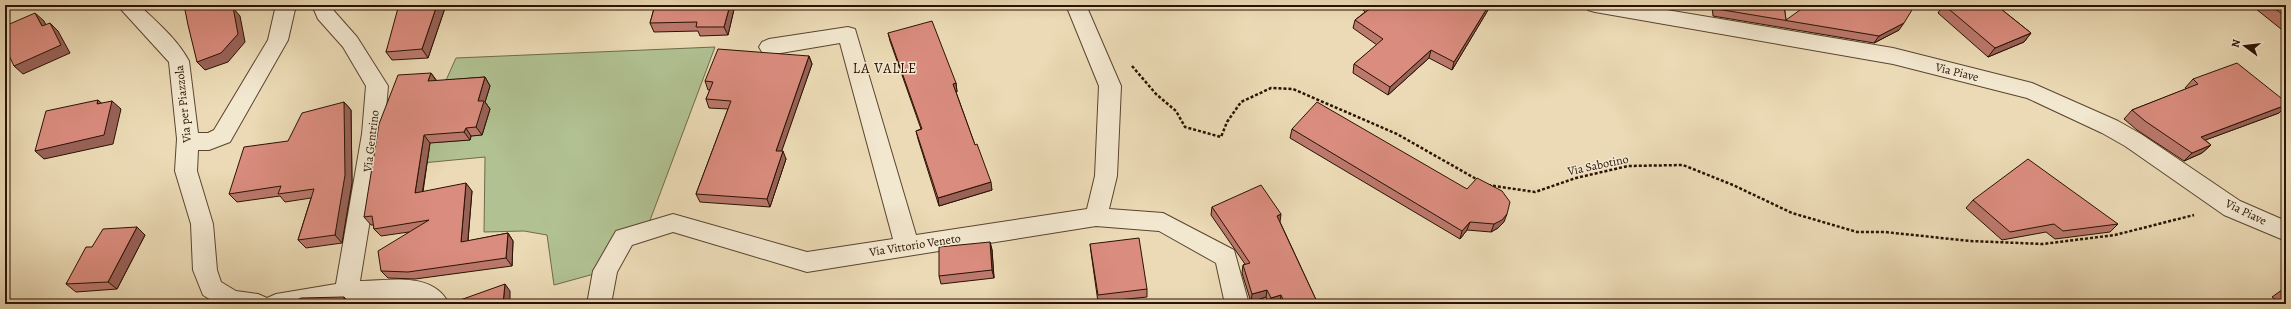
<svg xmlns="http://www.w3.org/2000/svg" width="2291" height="309" viewBox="0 0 2291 309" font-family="Alegreya,serif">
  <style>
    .green { fill: #b1c192; stroke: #6e6a4a }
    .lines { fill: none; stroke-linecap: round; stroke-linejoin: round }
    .minor-casing { stroke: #5a442f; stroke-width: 2 }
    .path { stroke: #2a1202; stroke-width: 2.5; stroke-dasharray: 3 2; stroke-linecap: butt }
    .minor { fill: #f2e7cf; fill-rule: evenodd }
    .wall { fill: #bb786c; stroke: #2a1202 }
    .shaded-wall { fill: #996258; stroke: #2a1202 }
    .building { fill: #da8c7e; stroke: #2a1202 }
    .labels { text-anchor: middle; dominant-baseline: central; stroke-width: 3; stroke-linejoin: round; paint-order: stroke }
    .street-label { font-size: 12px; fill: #2a1202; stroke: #f2e7cf }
    .quarter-label { font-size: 14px; letter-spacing: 1px; fill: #2a1202; stroke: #f2e7cf }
  </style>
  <rect width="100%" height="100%" fill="#ebdab5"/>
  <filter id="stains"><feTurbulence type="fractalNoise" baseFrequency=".005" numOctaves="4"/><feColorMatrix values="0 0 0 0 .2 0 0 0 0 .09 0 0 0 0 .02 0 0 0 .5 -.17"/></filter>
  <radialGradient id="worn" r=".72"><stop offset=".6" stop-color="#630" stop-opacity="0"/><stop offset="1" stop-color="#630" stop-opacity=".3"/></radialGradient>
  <path class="green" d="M715 47 646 231 605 271 554 285 547 235 524 231 484 232 485 157 422 163 427 143 470 140 471 136 482 135 489 109 442 89 456 58Z"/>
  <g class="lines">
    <defs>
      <g id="minor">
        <path d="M117 5H139C157 22 177 39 189 61L198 133H208L214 130 268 40 276 5H296L288 40 230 142 209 150H198L197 171 213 224 217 270 221 282 236 291 258 294 267 298 276 294 336 284 362 134 366 86 343 47 318 19 312 5H332L334 11 357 37 388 86 384 134 360 281C390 281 433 271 449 304H423L415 300 336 304H217L203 295 193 270 191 224 175 171 177 139 169 62Z"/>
        <path d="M1066 5H1086L1121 86 1117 176 1109 209 1163 213 1234 250 1249 304H1225L1216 263 1159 231 1096 226 807 272 673 232 632 245 617 272 611 304H587L593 271 616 231 673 214 807 252 893 239 840 43 769 55 762 52 759 47 762 42 769 39 848 27 855 29 916 235 1087 209 1095 176 1099 86Z"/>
        <path d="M1585 5H1637L1893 48 2032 83 2118 121 2141 134 2240 201 2286 221V241L2224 215 2125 146 2102 133 2027 98 1893 64 1595 12 1588 10Z"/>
      </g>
    </defs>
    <use href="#minor" class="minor-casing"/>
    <g class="path">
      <path d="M1132 66 1156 94 1176 111 1185 127 1221 137 1227 122 1241 102 1271 88 1293 89 1397 134 1478 180"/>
      <path d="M1488 185 1535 192 1576 178 1628 166 1683 165 1733 185 1792 213 1857 232H1885L1970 241 2043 244 2115 235 2194 215"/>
    </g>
    <use href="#minor" class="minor"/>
  </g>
  <g class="wall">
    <path d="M406 5H446L428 58 392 60 386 52Z"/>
    <path d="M655 5H735L728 35 700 36 698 31 654 32 650 23Z"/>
    <path d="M1358 5H1491L1452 70 1429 58 1388 95 1353 73 1354 64 1377 45 1353 28 1355 20 1365 12Z"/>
    <path d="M1712 5H1784L1786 20 1899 30 1874 43 1713 16Z"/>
    <path d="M1943 5H1996L2031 33 2024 42 1988 57 1938 13Z"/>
    <path d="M2251 5H2286V33Z"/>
    <path d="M888 33 956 83 957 92H956L975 145 992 190 939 206 918 139 916 131 921 129 890 41Z"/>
    <path d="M809 56 812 64 781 151 786 159 770 207 700 202 696 194 728 109 709 108 706 99 710 90H708L705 81Z"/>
    <path d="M431 73 437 81 485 77 490 86 485 102 490 109 482 135 471 136 470 140 430 143 423 192 472 191 468 241 508 233 513 241 512 266 415 279 388 278 381 271 409 232 381 236 374 229V225H371L364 217Z"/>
    <path d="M2193 79 2286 102V106L2279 113 2205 140 2211 145 2202 153 2184 161 2137 130 2124 119 2132 110 2186 89 2185 88Z"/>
    <path d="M344 102 351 110 352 183 342 243 306 248 298 240 311 198 285 202 280 196 237 202 229 194 288 141Z"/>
    <path d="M1292 129 1504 222 1498 228 1491 232 1467 230 1460 239 1290 138Z"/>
    <path d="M1973 200 2118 224 2110 232 2055 239 2046 232 2002 240 1966 208Z"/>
    <path d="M1212 207 1280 222 1318 304H1280V303L1275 304H1269L1266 297 1251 302 1242 273 1243 265 1245 264 1211 215Z"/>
    <path d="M137 227 145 235 117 289 76 292 66 284 92 247Z"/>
    <path d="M990 242 992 250 994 278 941 284 939 276Z"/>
    <path d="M1090 244 1147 289V297L1098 302 1091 252Z"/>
    <path d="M2286 287V304H2281L2272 297Z"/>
  </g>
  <g class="shaded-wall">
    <path d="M228 5H234V9L240 16 245 42 228 62 205 70 197 62 229 8Z"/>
    <path d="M437 5H446L428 58 422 49Z"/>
    <path d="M730 5H735L728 35 724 27Z"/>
    <path d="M1489 5H1491L1452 70 1454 62Z"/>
    <path d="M35 13 44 21 51 35 42 26Z"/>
    <path d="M50 23 58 31 70 53 23 74 14 66Z"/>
    <path d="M1904 23 1899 30 1874 43 1879 36Z"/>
    <path d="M2031 33 2024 42 1988 57 1995 48Z"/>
    <path d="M1431 50 1429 58 1388 95 1390 87Z"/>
    <path d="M809 56 812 64 779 159 776 151Z"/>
    <path d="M431 73 437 82 428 81Z"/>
    <path d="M485 77 490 86 485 102 490 109 482 135 476 127 478 101Z"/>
    <path d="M956 83 957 92H955L953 84Z"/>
    <path d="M98 100 107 108 97 104Z"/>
    <path d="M112 101 121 109 113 144 44 159 35 151Z"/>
    <path d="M344 102 351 110 352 183 342 243 335 235Z"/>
    <path d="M2286 105V106L2279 113 2192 145 2201 137Z"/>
    <path d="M466 128 471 136 470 140 464 132Z"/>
    <path d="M424 135 430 143 421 201 415 193Z"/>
    <path d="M2211 145 2202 153 2184 161 2192 153Z"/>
    <path d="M783 151 786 159 770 207 767 199Z"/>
    <path d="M991 182 992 190 939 206 938 198Z"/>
    <path d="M466 183 472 191 467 250 461 242Z"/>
    <path d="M1281 214 1280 222 1276 224 1277 216Z"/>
    <path d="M1507 214 1504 222 1498 228 1491 232 1494 224Z"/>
    <path d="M1470 222 1467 230 1460 239 1462 231Z"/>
    <path d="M137 227 145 235 117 289 108 282Z"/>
    <path d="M508 233 513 241 512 266 506 258Z"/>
    <path d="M990 242 992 250 994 278 992 270Z"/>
    <path d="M505 284 510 291V304H503Z"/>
    <path d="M1267 290 1266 297 1251 302 1252 294Z"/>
    <path d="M1281 295 1280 303 1275 304H1270L1271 298Z"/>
    <path d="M344 297 350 304H344Z"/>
  </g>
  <g class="building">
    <path d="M184 5H228L229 8 233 7 238 34 221 53 197 62 188 25Z"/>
    <path d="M406 5H437L422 49 386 52 398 8H405Z"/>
    <path d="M655 5H730L724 27H696L697 22 650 23Z"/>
    <path d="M1368 5H1489L1454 62 1431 50 1390 87 1354 64 1383 39 1355 20 1371 8Z"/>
    <path d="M1717 5H1784L1786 20 1807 5H1915L1904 23 1879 36 1717 9Z"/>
    <path d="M1944 5H1996L2031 33 1995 48Z"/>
    <path d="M2270 5H2286V17Z"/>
    <path d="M35 13 42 26 50 23 61 45 14 66 5 47V37L9 35 5 26Z"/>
    <path d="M932 21 956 83 953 84 975 145 977 144 991 182 938 198 916 131 922 129 888 33Z"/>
    <path d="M718 49 809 56 776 151H783L767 199 696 194 731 101 706 99 713 82 705 81Z"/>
    <path d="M2237 63 2286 102V105L2201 137 2211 145 2192 153 2145 121 2132 110 2198 84 2193 79Z"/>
    <path d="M431 73 428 81 485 77 478 101H484L476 127 466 128 464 132 424 135 415 193 466 183 461 242 508 233 506 258 408 272 381 271 378 251 429 220 374 229 372 216 364 217 379 124 398 75Z"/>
    <path d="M98 100 97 104 112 101 104 135 35 151 46 111Z"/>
    <path d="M344 102 345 175 335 235 298 240 314 189 278 194 281 186 229 194 244 147 288 141 302 113Z"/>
    <path d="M1317 102 1467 189 1477 178 1502 191 1510 202 1507 214 1502 220 1494 224 1470 222 1462 231 1292 129Z"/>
    <path d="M2028 159 2118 224 2063 231 2054 224 2010 232 1973 200Z"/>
    <path d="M1261 185 1281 214 1277 216 1318 304H1285L1281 295 1271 298 1267 290 1252 294 1243 265 1250 263 1212 207Z"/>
    <path d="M137 227 108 282 66 284 86 247H92L103 229Z"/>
    <path d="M1139 238 1147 289 1098 295 1090 244Z"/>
    <path d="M990 242 992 270 939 276V247Z"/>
    <path d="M505 284 503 304H449Z"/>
    <path d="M2286 287V292L2282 289Z"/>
    <path d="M344 297V304H290L301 298Z"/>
  </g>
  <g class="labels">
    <g class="street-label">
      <text transform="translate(1957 72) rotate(14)">Via Piave</text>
      <text transform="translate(183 104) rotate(-96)">Via per Piazzola</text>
      <text transform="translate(371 141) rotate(-83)">Via Gentrino</text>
      <text transform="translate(1598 165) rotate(-12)">Via Sabotino</text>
      <text transform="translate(2246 212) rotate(26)">Via Piave</text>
      <text transform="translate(915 245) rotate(-9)">Via Vittorio Veneto</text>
    </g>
    <g class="quarter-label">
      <text x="885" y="68">LA VALLE</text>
    </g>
  </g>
  <rect width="2291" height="309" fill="none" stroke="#ebdab5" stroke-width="20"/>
  <rect x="6" y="6" width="2279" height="297" fill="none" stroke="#2a1202" stroke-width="2"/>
  <rect x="10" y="10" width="2271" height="289" fill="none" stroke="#2a1202"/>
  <g transform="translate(2245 46) rotate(285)" stroke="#f2e7cf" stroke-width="3" paint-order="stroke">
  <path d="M0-3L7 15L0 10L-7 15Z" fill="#2a1202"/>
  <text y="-6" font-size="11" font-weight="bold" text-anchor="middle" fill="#2a1202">N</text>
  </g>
  <rect width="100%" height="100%" filter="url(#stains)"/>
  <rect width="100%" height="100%" fill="url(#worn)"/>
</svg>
